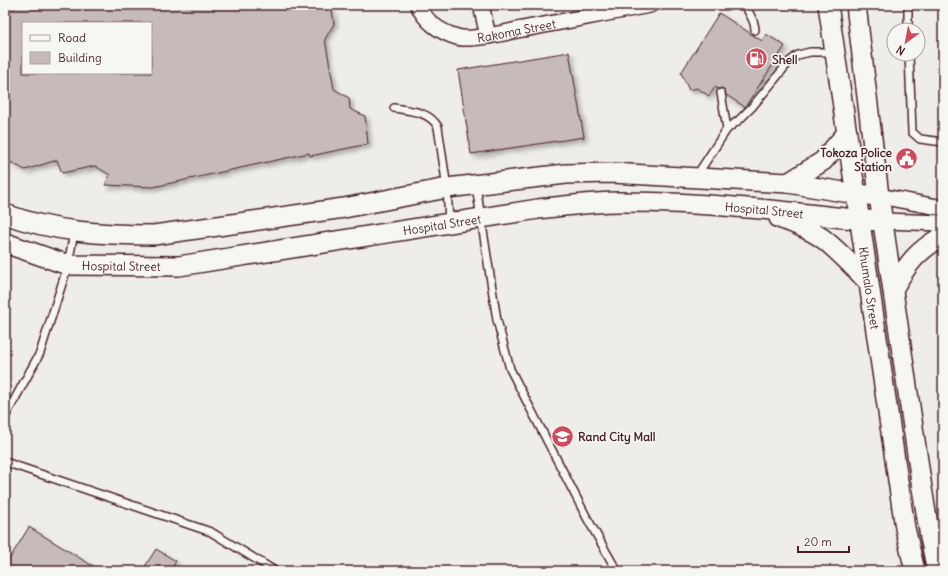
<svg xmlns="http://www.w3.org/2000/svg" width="948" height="576" viewBox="0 0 948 576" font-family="Delius,sans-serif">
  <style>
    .building { fill: #c6babb; stroke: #4a1f2b; fill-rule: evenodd; filter: url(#shadow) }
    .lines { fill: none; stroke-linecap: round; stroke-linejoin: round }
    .service-casing { stroke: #4a1f2b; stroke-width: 10 }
    .minor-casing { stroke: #4a1f2b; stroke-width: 18 }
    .tertiary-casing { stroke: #4a1f2b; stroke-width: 22 }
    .service { stroke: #f6f6f2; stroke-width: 7 }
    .minor { stroke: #f6f6f2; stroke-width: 15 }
    .tertiary { stroke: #f6f6f2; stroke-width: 19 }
    .labels { text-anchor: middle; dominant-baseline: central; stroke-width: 3.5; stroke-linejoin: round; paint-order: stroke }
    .street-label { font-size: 12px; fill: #4a1f2b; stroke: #f6f6f2 }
    .poi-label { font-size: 12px; font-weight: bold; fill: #4a1f2b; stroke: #f6f6f2; text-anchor: start }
  </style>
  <defs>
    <filter id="shadow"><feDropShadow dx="3.5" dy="3.5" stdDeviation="2" flood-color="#0004"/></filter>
  </defs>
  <rect width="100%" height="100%" fill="#efedea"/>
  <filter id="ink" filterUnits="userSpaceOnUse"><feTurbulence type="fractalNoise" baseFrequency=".025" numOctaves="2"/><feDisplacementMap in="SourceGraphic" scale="8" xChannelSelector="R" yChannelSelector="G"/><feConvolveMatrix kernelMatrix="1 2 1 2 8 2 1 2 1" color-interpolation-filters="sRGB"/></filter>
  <g filter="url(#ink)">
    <g class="building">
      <path d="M18 5H326L332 10 334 24 325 39 334 89 349 98 350 109 365 116 368 144 310 156 309 153 153 187 105 185 110 175 95 166 62 173 57 160 25 170 5 159V15ZM23 23H151V73H23Z"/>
      <path d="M719 13 762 41 766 34 785 46 745 107 726 95 725 90 722 88 718 89 715 87 709 96 697 88 689 90 681 73Z"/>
      <path d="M569 52 584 137 471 154 458 70Z"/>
      <path d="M29 527 101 571H5V566Z"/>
      <path d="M156 549 176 561 170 571H142Z"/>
    </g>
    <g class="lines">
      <defs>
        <g id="service">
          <path d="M745 5C749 14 755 20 755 30"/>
          <path d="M908 5V30"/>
          <path d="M909 54 912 132 920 139 943 142"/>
          <path d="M721 93 727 129"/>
          <path d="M394 108C411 111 429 111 438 127L447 188 449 222"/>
          <path d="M697 175 727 129 739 120 752 107 789 62 798 55 810 52H835"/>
          <path d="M476 186 497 320 510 369 587 518 617 571"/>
          <path d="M5 417 40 353 68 265 74 232"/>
          <path d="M5 462 211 532 275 571"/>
        </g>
        <g id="minor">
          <path id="s1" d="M418 5C425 21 440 32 457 37 468 41 504 33 517 30 562 22 606 13 650 5"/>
          <path d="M481 5 488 36"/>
          <path d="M879 196 943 208"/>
          <path d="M883 221 943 223"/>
        </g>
        <g id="tertiary">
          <path id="s2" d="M828 5 905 528 915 571"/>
          <path d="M856 5 879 196 922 488 930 537 937 571"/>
          <path d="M788 183 823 161 847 133"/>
          <path d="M5 214C53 232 103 235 154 235L344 208 447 188 566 174 612 173 788 183 856 194 879 196"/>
          <path d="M779 218C794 223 809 229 822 238 839 251 854 267 869 283"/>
          <path id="s3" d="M5 243 68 265 179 266 538 209C565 206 593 202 620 202 662 202 705 204 747 208 793 211 838 219 883 221"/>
          <path d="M893 289C908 263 917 251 943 236"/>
        </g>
      </defs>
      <use href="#service" class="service-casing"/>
      <use href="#minor" class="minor-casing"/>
      <use href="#tertiary" class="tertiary-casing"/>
      <use href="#service" class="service"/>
      <use href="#minor" class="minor"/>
      <use href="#tertiary" class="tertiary"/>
    </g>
  </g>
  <defs>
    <symbol id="fuel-disc" viewBox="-11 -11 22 22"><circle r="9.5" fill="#d1495b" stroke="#f6f6f2"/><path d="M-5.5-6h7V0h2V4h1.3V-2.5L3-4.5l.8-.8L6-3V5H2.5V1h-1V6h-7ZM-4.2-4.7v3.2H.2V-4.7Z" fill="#fff"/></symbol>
    <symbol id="civic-disc" viewBox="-11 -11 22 22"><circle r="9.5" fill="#d1495b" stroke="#f6f6f2"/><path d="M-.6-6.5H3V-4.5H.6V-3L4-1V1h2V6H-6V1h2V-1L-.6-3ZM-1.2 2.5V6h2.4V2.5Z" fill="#fff"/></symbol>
    <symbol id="school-disc" viewBox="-11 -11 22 22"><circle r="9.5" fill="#d1495b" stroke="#f6f6f2"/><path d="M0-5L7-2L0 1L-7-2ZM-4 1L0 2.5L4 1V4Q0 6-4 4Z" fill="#fff"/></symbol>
  </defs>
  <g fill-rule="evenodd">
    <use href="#fuel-disc" x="744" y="46" width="25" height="25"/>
    <use href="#civic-disc" x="894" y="146" width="25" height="25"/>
    <use href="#school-disc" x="550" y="424" width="25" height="25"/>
  </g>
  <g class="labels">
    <g class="street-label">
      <text stroke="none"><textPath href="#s1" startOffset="112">Rakoma Street</textPath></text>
      <text stroke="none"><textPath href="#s3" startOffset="768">Hospital Street</textPath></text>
      <text stroke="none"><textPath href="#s3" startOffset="444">Hospital Street</textPath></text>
      <text stroke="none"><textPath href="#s3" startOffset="120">Hospital Street</textPath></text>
      <text stroke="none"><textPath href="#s2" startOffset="286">Khumalo Street</textPath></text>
    </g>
    <g class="poi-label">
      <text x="772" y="59">Shell</text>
      <text x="892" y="152" text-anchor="end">Tokoza Police<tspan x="892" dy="14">Station</tspan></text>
      <text x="578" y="436">Rand City Mall</text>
    </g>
  </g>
  <rect width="948" height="576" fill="none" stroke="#f6f6f2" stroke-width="20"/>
  <rect x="10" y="10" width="928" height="556" fill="none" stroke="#4a1f2b" stroke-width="1.5" filter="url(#ink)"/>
  <rect x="22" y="22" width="130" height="52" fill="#f6f6f2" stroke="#b1a0a2"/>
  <rect x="30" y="35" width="20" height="6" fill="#f6f6f2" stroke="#b1a0a2"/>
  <text x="58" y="42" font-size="12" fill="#4a1f2b">Road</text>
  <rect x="30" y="52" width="20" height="12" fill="#c6babb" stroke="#b1a0a2"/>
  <text x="58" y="62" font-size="12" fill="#4a1f2b">Building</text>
  <g transform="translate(906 42) rotate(212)"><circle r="19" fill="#f6f6f2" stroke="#b1a0a2"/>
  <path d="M0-3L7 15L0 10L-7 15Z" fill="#d1495b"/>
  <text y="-6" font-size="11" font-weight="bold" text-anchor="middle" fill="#4a1f2b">N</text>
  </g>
  <path d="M798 546v6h51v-6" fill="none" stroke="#4a1f2b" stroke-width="2"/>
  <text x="804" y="546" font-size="12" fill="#4a1f2b" stroke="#f6f6f2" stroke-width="3" paint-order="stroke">20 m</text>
</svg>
